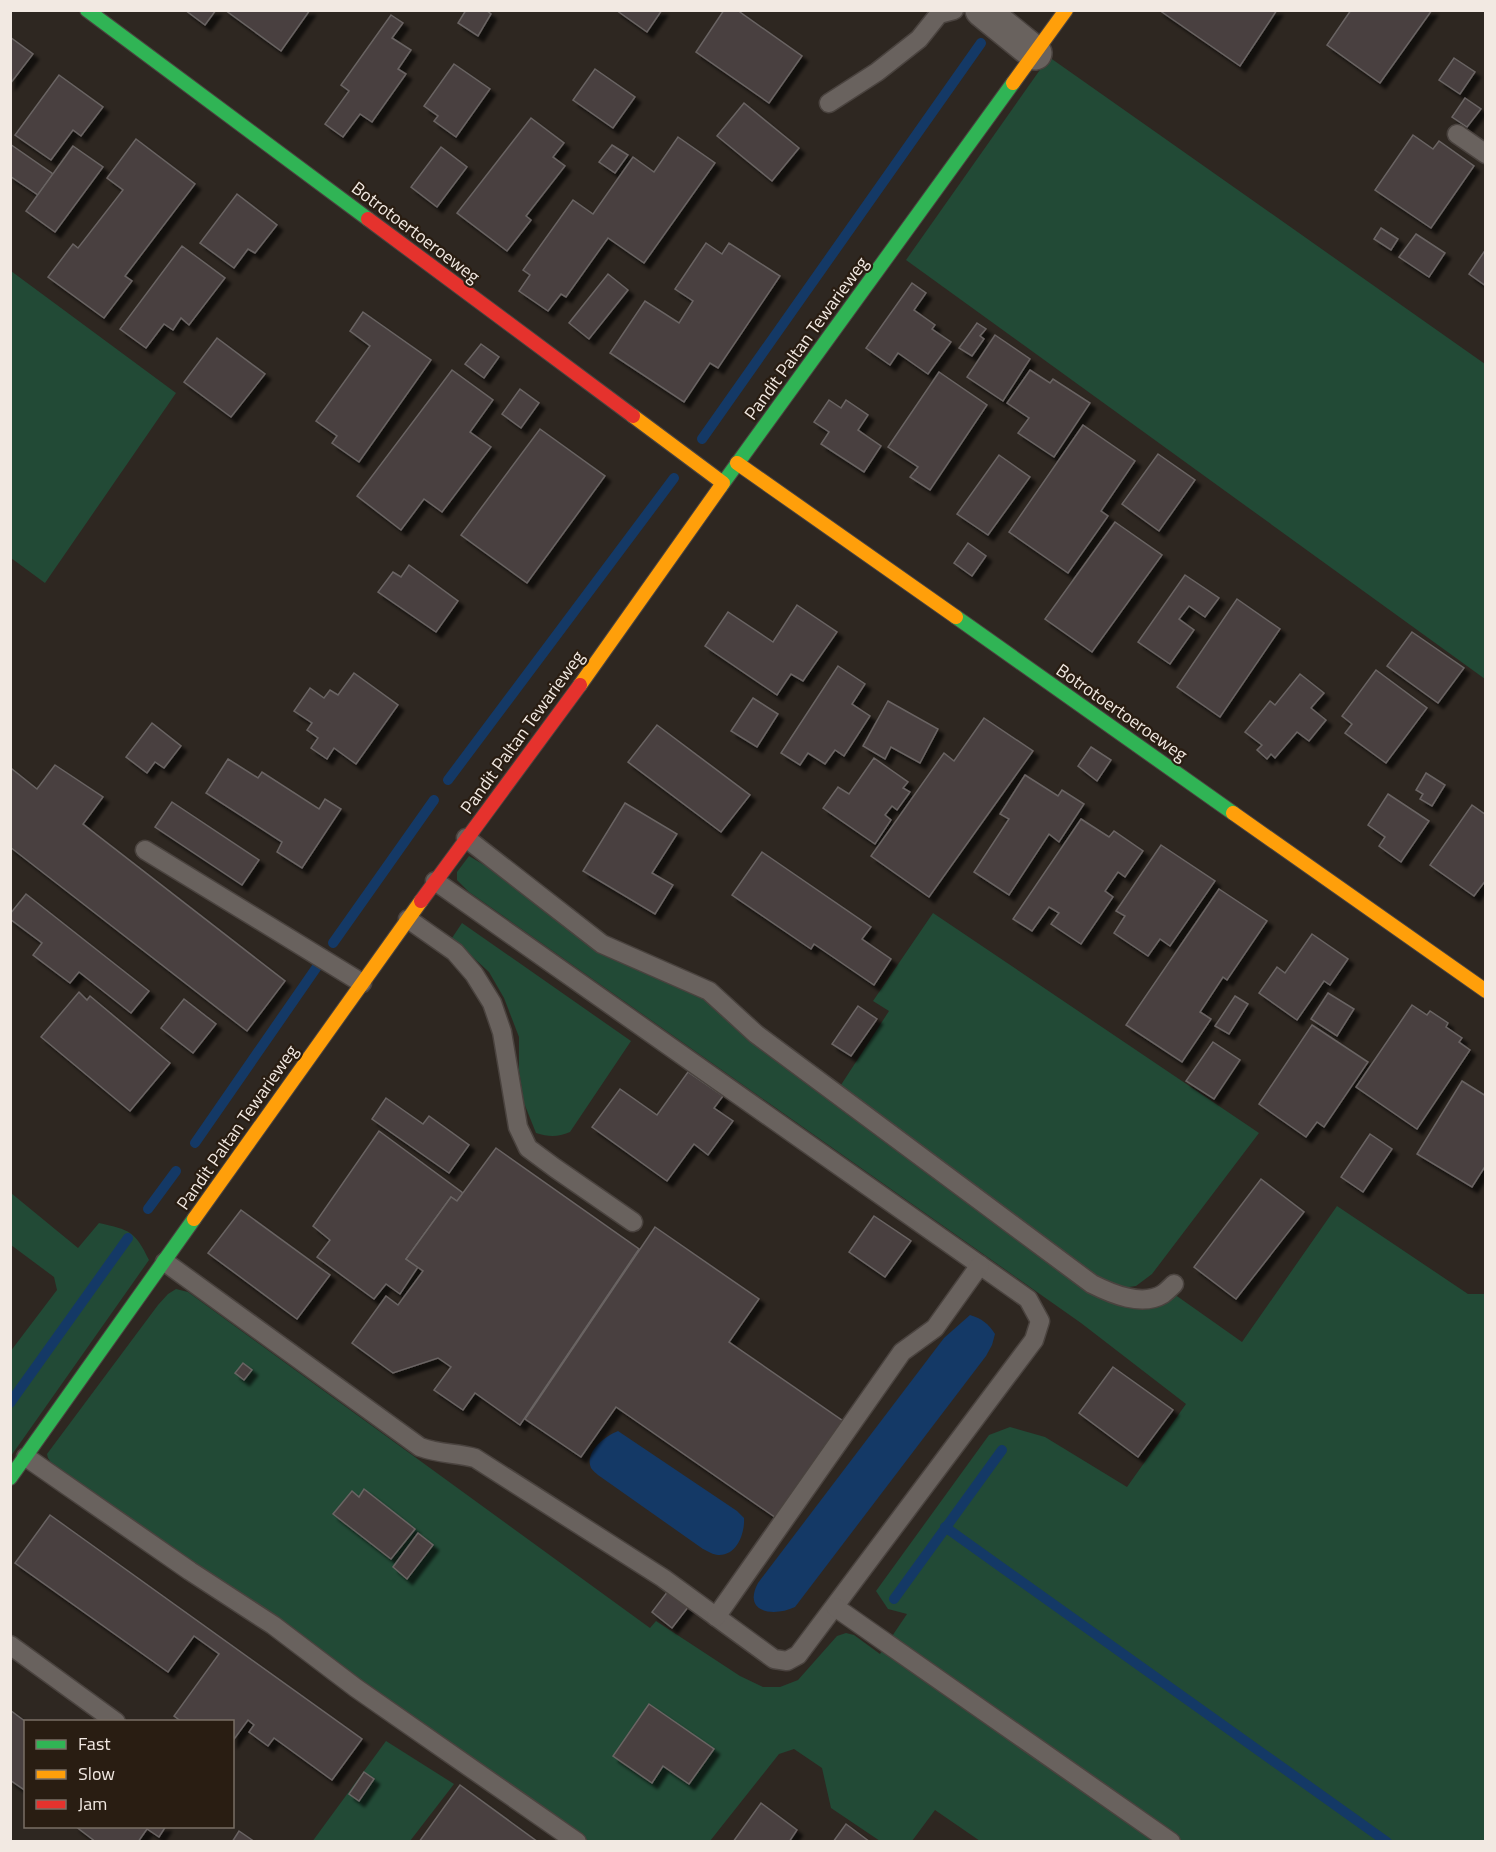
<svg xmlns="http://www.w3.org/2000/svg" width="1496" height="1852" viewBox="0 0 1496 1852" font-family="'Titillium Web',sans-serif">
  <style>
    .green { fill: #224a36 }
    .water { fill: #143966 }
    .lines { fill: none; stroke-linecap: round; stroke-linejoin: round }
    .stream { stroke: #143966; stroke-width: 10 }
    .building { fill: #484140; stroke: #6a6463; stroke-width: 1.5; filter: url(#shadow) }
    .lane-casing { stroke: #4a433f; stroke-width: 21 }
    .street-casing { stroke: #4a433f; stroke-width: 36 }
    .fast-casing { stroke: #4a433f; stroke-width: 16 }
    .slow-casing { stroke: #4a433f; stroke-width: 16 }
    .jam-casing { stroke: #4a433f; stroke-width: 16 }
    .lane { stroke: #69625e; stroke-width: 18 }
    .street { stroke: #69625e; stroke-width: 33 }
    .fast { stroke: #30b455; stroke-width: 14 }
    .slow { stroke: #ff9f0a; stroke-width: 14 }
    .jam { stroke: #e5322d; stroke-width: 14 }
    .labels { text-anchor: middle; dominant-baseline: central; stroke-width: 4.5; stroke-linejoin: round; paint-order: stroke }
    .street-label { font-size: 18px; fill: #f2e9e2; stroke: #291d12 }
  </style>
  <defs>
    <filter id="shadow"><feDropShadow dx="5.5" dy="5.5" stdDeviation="1.5" flood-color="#0009"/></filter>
  </defs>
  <rect width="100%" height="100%" fill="#2e2721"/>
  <g class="green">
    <path d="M1049 57 1485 364V679L906 260Z"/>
    <path d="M11 271 176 393 45 583 11 558Z"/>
    <path d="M469 856 713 1001 1100 1297 1174 1294 1242 1342 1337 1206 1468 1294H1485V1841H980L935 1810 912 1841H880L831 1808 822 1768 794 1749 779 1754 710 1841H586L327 1658 56 1470 48 1458 47 1454 158 1305 168 1294 176 1289 188 1292 650 1628 656 1621 740 1676 763 1687H780L798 1680 837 1636 846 1633 854 1635 880 1654 907 1614 888 1609 876 1591 989 1435 1010 1427 1045 1437 1127 1487 1186 1404 1081 1323 469 892 457 880V872Z"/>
    <path d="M933 913 1259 1133 1152 1274 1136 1286 1122 1288 1097 1277 839 1088 889 1011 873 1001Z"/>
    <path d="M462 923 631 1041 570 1132C558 1137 549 1137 536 1133L524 1103 519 1070V1037L504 998 489 972 452 938Z"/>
    <path d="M11 1193 78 1248 99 1223C130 1230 135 1231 149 1260L11 1456 10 1352 57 1290 54 1277 11 1245Z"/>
    <path d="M386 1741 454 1784 410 1841 312 1842Z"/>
  </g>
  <g class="water">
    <path d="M970 1315C982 1319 988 1323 995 1334L992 1345 986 1356 795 1607C774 1617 742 1613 758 1583L944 1338Z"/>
    <path d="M618 1431 737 1511 744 1518C745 1533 737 1556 718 1555 714 1555 707 1551 703 1549L598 1475C596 1473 593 1471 591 1468 584 1452 605 1436 618 1431Z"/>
  </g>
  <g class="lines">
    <g class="stream">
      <path d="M702 439 981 43"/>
      <path d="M448 780 674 478"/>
      <path d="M333 943 434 800"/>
      <path d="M195 1143 321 961"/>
      <path d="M148 1209 176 1171"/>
      <path d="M10 1403 128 1238"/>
      <path d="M945 1527 1387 1842"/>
      <path d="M894 1599 1002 1450"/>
    </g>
  </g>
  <g class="building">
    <path d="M185 10H216L205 25Z"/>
    <path d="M225 10H310L281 51Z"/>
    <path d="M466 10H486L491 14 478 36 458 23Z"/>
    <path d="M616 10H662L647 32Z"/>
    <path d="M724 10H737L802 56 769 103 696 52Z"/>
    <path d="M1159 10H1277L1240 66Z"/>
    <path d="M1351 10H1432L1380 83 1327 45Z"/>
    <path d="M391 15 403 23 392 38 411 50 398 69 406 74 372 122 360 114 343 137 325 124 349 91 341 85Z"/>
    <path d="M10 37 33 54 10 84Z"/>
    <path d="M1454 58 1475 72 1460 94 1439 80Z"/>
    <path d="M454 64 490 89 456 137 434 121 438 116 424 106Z"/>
    <path d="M595 69 635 97 613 128 573 100Z"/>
    <path d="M59 75 103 107 81 136 73 130 51 160 15 135Z"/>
    <path d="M1465 98 1481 109 1467 127 1452 117Z"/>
    <path d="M744 103 799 148 772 181 717 136Z"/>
    <path d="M531 118 564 143 553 157 565 166 526 216 531 220 507 251 457 213Z"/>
    <path d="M1413 135 1433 149 1439 141 1474 166 1431 228 1375 190Z"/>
    <path d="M678 137 715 163 644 263 608 238 566 297 561 294 548 311 519 291 530 275 523 270 573 200 593 214 633 157 654 172Z"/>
    <path d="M136 139 195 184 125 276 132 281 104 318 48 277 73 244 78 248 123 190 107 178Z"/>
    <path d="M10 144 53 174 38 195 10 176Z"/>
    <path d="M612 145 628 155 615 173 599 162Z"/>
    <path d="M73 146 103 167 55 232 26 211Z"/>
    <path d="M441 147 467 167 437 207 411 187Z"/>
    <path d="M237 194 277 225 255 253 248 249 234 268 200 243Z"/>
    <path d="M1381 228 1398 239 1391 250 1374 239Z"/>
    <path d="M1416 234 1445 253 1429 277 1399 257Z"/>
    <path d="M706 243 722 254 729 243 780 276 718 368 710 363 684 402 610 353 645 301 679 323 693 301 675 289Z"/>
    <path d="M182 246 225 278 189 325 181 318 173 330 164 324 146 348 120 329Z"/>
    <path d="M1486 249V286L1469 274Z"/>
    <path d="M608 274 628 290 589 339 569 323Z"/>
    <path d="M912 283 926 293 914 310 935 325 932 329 951 342 928 374 898 353 890 365 866 348Z"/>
    <path d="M363 312 431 360 359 462 332 443 337 436 316 421 370 346 350 331Z"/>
    <path d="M977 323 986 329 980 336 984 339 972 356 959 348Z"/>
    <path d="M995 335 1030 359 1003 401 967 377Z"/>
    <path d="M217 338 265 374 231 417 184 382Z"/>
    <path d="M481 344 499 357 484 378 465 364Z"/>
    <path d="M452 370 493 400 470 432 491 447 442 512 424 499 401 530 357 496Z"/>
    <path d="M1030 370 1050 383 1053 379 1090 403 1054 457 1018 433 1029 418 1007 403Z"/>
    <path d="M939 372 987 405 930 490 910 477 918 467 888 447Z"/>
    <path d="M520 389 539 403 521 428 502 414Z"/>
    <path d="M829 400 841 408 846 400 868 415 858 430 881 446 864 472 821 444 829 432 814 422Z"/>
    <path d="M1083 425 1135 461 1101 511 1108 516 1068 573 1009 532Z"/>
    <path d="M540 429 605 476 527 583 461 535Z"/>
    <path d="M1158 454 1195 480 1159 531 1122 504Z"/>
    <path d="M999 455 1030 477 988 535 957 514Z"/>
    <path d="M1115 522 1162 555 1092 652 1045 619Z"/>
    <path d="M968 543 986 556 972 576 954 563Z"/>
    <path d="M409 565 458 601 436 632 378 592 393 572 401 577Z"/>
    <path d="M1185 575 1219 598 1205 617 1189 606 1179 619 1194 630 1170 664 1138 642Z"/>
    <path d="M1237 599 1280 629 1220 717 1177 687Z"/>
    <path d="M797 605 837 632 803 681 791 674 777 695 705 646 728 612 773 642Z"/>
    <path d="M1412 632 1464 668 1438 703 1387 666Z"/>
    <path d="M838 666 865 684 852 704 870 716 844 756 835 750 825 764 808 753 800 765 781 753Z"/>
    <path d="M1376 670 1427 708 1386 763 1345 733 1352 724 1342 716Z"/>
    <path d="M354 673 398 705 356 764 334 748 327 759 311 748 318 738 307 730 312 723 294 711 310 688 324 698 330 690 338 695Z"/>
    <path d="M1300 674 1324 693 1311 708 1326 720 1309 741 1297 732 1275 758 1271 754 1267 759 1257 750 1262 745 1245 732 1270 701 1275 705Z"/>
    <path d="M753 698 778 714 757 747 731 731Z"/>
    <path d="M888 701 938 729 920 763 891 747 885 759 863 746Z"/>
    <path d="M984 718 1033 751 929 897 871 856 944 753 954 761Z"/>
    <path d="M152 723 181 746 164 768 155 762 147 773 126 757Z"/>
    <path d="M657 725 750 795 721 832 628 762Z"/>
    <path d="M1091 747 1111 760 1097 781 1078 766Z"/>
    <path d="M874 758 908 782 903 788 910 792 897 810 892 806 885 815 891 820 875 844 823 808 838 787 849 794Z"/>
    <path d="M228 759 258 778 262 772 319 809 325 799 341 809 302 868 277 852 282 842 206 793Z"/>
    <path d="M55 765 103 797 83 824 285 981 247 1031 10 847V771L12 769 37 789Z"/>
    <path d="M1426 773 1445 785 1432 806 1420 799 1423 794 1416 790Z"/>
    <path d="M1025 775 1058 796 1062 790 1084 804 1059 842 1049 834 1009 895 974 872 1009 819 1000 814Z"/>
    <path d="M1388 794 1429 821 1401 862 1379 846 1385 837 1368 825Z"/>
    <path d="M172 802 259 860 242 885 155 827Z"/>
    <path d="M625 803 677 834 652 873 673 885 655 914 583 871Z"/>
    <path d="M1472 805 1486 815V880L1474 896 1430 865Z"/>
    <path d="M1081 819 1109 837 1114 831 1143 851 1125 877 1118 872 1105 891 1113 897 1081 944 1051 924 1059 913 1049 907 1032 931 1013 919Z"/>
    <path d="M1161 845 1215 881 1170 946 1160 939 1148 956 1114 933 1125 916 1116 911Z"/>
    <path d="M762 852 871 927 862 939 891 959 874 985 814 944 811 949 732 895Z"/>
    <path d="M1219 889 1267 921 1227 980 1223 977 1200 1012 1211 1019 1182 1062 1126 1025Z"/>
    <path d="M26 894 149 991 131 1013 79 972 70 983 33 955 42 943 10 919V914Z"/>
    <path d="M1312 934 1348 959 1330 985 1324 981 1297 1020 1259 993 1277 967 1285 973Z"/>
    <path d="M79 992 87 1000 90 996 170 1063 130 1111 41 1037Z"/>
    <path d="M1328 993 1354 1009 1337 1036 1311 1019Z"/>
    <path d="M1235 996 1248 1004 1229 1034 1215 1026Z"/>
    <path d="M184 999 216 1024 193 1053 161 1028Z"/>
    <path d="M1412 1005 1427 1015 1430 1011 1448 1023 1446 1027 1462 1038 1459 1042 1470 1050 1417 1129 1356 1087Z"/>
    <path d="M858 1006 877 1019 851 1056 832 1044Z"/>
    <path d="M1312 1025 1368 1062 1324 1127 1317 1122 1306 1137 1259 1104Z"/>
    <path d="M1213 1042 1240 1060 1214 1099 1186 1081Z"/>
    <path d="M688 1072 723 1096 714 1108 733 1121 708 1155 694 1144 667 1181 592 1127 620 1089 657 1115Z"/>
    <path d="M1462 1081 1486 1096V1165L1472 1187 1417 1154Z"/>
    <path d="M386 1098 423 1124 429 1116 469 1145 449 1173 372 1119Z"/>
    <path d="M379 1131 463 1193 457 1201 451 1197 406 1259 418 1267 400 1294 386 1284 374 1299 317 1257 330 1240 313 1226Z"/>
    <path d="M1370 1134 1392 1149 1363 1192 1341 1177Z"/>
    <path d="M496 1148 639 1249 520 1425 475 1393 463 1410 434 1390 451 1367 438 1358 393 1373 352 1343 386 1296 398 1305 423 1271 406 1259 451 1197 457 1201Z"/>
    <path d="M1261 1179 1304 1212 1236 1299 1194 1267Z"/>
    <path d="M241 1210 330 1275 297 1319 208 1253Z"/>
    <path d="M874 1216 911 1241 885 1277 849 1252Z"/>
    <path d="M655 1227 759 1299 729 1342 846 1423 779 1520 616 1407 581 1457 525 1419Z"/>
    <path d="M243 1363 252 1370 244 1380 235 1373Z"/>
    <path d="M1113 1367 1173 1410 1138 1457 1079 1413Z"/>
    <path d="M364 1489 415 1529 391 1559 333 1514 352 1491 359 1497Z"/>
    <path d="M50 1515 362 1739 332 1780 274 1738 268 1746 249 1732 254 1725 248 1720 232 1742V1722H182L174 1716 219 1654 194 1636 168 1672 15 1563Z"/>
    <path d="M418 1533 433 1545 407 1579 393 1567Z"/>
    <path d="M668 1591 689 1606 672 1628 652 1612Z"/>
    <path d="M649 1704 714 1749 689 1784 663 1766 652 1783 613 1756Z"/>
    <path d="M10 1710 26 1722V1791L10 1780Z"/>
    <path d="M364 1772 374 1779 359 1801 349 1794Z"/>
    <path d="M460 1785 538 1842H419Z"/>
    <path d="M761 1803 797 1830 789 1842H733Z"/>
    <path d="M846 1824 870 1842H833Z"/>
    <path d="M75 1826H166L159 1837 147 1829 138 1842H96Z"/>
    <path d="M239 1831 255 1842H232Z"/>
  </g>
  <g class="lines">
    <defs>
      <g id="lane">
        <path d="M829 103 877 72 919 39 939 14 954 10"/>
        <path d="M1457 134 1486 154"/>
        <path d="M466 838 602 944 709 991 756 1034 1092 1284C1112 1294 1142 1307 1163 1294 1167 1291 1171 1287 1174 1284"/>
        <path d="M145 850 362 983"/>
        <path d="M408 919 455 952 474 974 492 1003 502 1032 518 1127 528 1148 555 1168 633 1222"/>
        <path d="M165 1262 420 1447C439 1454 457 1453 475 1458L663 1578 774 1659 787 1661 798 1655 1034 1340 1040 1321 1028 1299 435 881"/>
        <path d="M26 1457 190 1571 273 1625 356 1688 577 1842"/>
        <path d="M835 1607 1171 1842"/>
        <path d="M716 1617 902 1352 935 1328 980 1265"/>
        <path d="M10 1645 116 1722"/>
      </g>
      <path id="street" d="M982 10 1035 53"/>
      <g id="fast">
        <path d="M87 10 368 219"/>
        <path d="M721 486 1013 83"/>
        <path d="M956 617 1233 813"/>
        <path d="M10 1478 194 1219"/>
      </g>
      <g id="slow">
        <path d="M1013 83 1066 10"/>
        <path d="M633 416 723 483"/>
        <path d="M737 463 956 617"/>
        <path d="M580 685 721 486"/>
        <path d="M1233 813 1486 991"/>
        <path d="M194 1219 421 901"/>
      </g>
      <g id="jam">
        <path d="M368 219 633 416"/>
        <path d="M421 901 580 685"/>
      </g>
    </defs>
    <use href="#lane" class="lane-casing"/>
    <use href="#street" class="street-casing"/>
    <use href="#fast" class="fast-casing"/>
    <use href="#slow" class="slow-casing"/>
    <use href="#jam" class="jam-casing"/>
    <use href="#lane" class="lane"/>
    <use href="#street" class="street"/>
    <use href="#fast" class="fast"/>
    <use href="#slow" class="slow"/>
    <use href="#jam" class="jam"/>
  </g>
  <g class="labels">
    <g class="street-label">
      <text transform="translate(416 232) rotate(37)">Botrotoertoeroeweg</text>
      <text transform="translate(806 338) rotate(-54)">Pandit Paltan Tewarieweg</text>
      <text transform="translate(1122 712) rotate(35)">Botrotoertoeroeweg</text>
      <text transform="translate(522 732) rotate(-54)">Pandit Paltan Tewarieweg</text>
      <text transform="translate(237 1127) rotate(-55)">Pandit Paltan Tewarieweg</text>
    </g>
  </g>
  <rect width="1496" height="1852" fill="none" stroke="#f2e9e2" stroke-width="24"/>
  <rect x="24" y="1720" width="210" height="108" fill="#291d12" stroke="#796f65" stroke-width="1.5"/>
  <rect x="36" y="1740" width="30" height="9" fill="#30b455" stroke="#796f65" stroke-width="1.5"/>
  <text x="78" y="1750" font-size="18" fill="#f2e9e2">Fast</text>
  <rect x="36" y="1770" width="30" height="9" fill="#ff9f0a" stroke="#796f65" stroke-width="1.5"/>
  <text x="78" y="1780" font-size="18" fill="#f2e9e2">Slow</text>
  <rect x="36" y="1800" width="30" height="9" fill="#e5322d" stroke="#796f65" stroke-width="1.5"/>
  <text x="78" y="1810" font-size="18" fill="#f2e9e2">Jam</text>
</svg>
